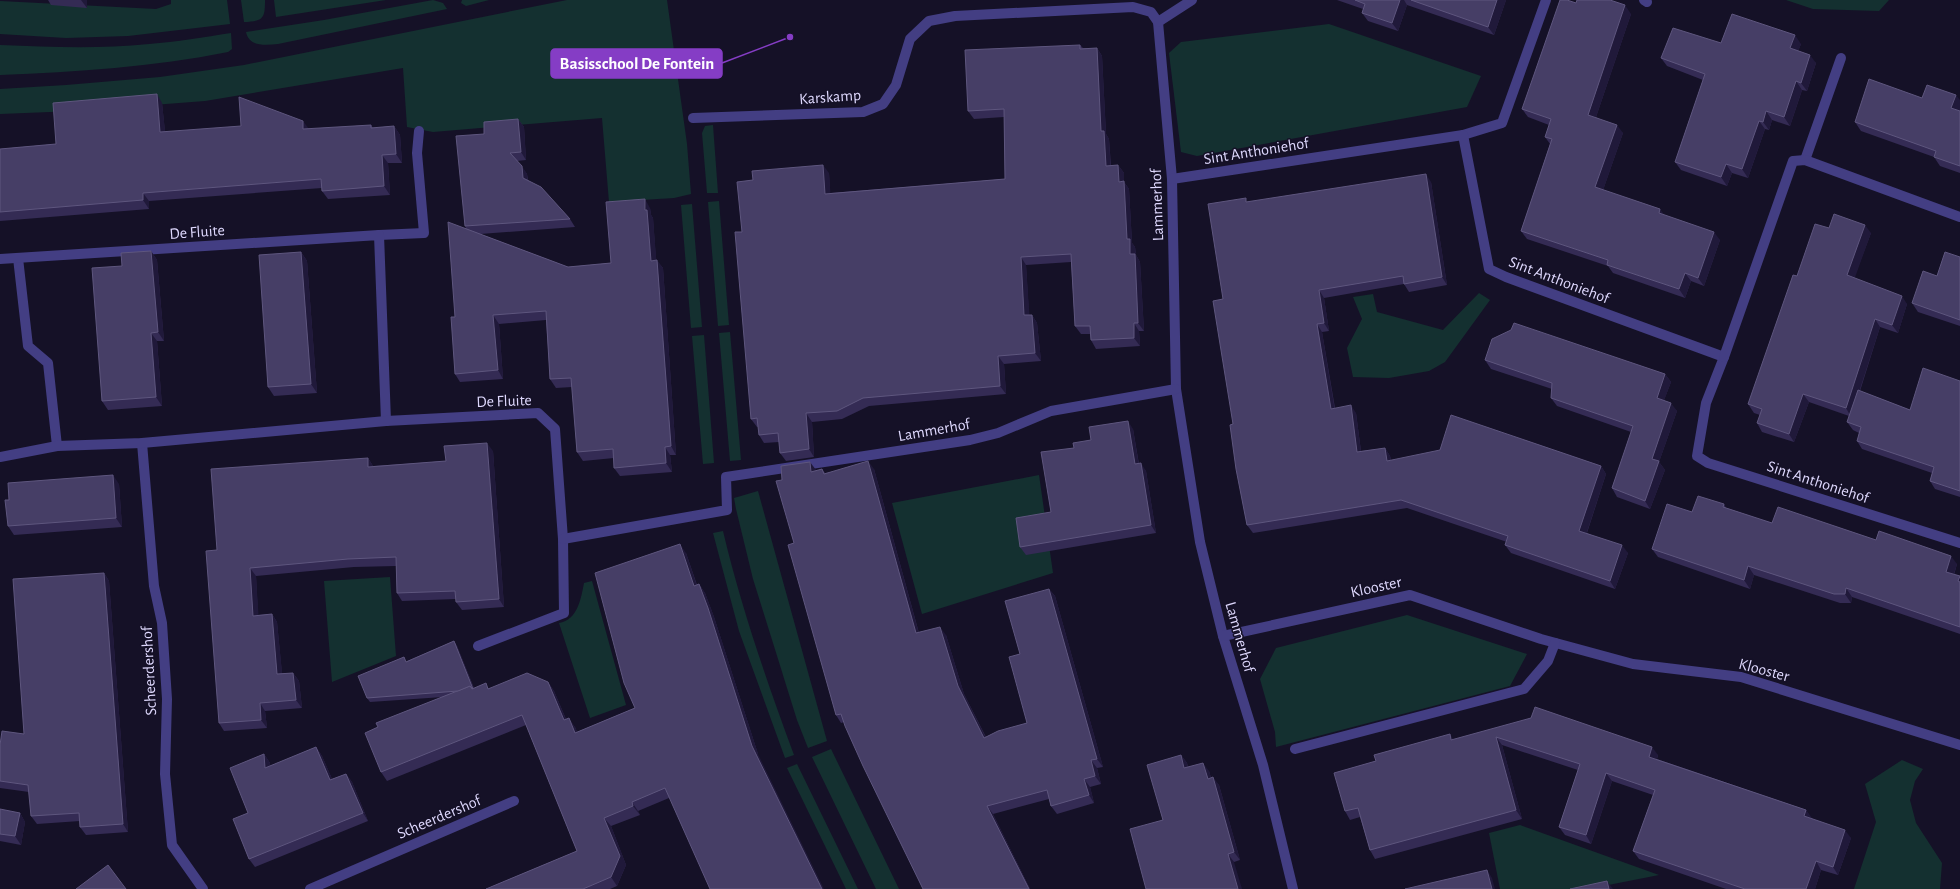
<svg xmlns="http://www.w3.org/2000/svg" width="1960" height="889" viewBox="0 0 1960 889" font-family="'Alegreya Sans',sans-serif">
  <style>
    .green { fill: #143030 }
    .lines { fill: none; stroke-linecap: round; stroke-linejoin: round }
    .street { stroke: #433e83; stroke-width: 10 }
    .wall { fill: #342b54 }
    .shaded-wall { fill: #20193a }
    .building { fill: #463e66; stroke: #5e567e }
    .labels { text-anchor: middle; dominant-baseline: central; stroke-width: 3; stroke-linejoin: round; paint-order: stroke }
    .street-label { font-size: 16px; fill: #ded8fd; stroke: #151127 }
    .leader { fill: none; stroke: #853dc5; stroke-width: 1.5 }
    .callout-dot { fill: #853dc5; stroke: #151127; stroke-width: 1.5 }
    .callout { fill: #853dc5; stroke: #853dc5; stroke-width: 1.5 }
    .callout-label { font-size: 17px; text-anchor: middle; font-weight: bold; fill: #fff }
  </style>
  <rect width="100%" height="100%" fill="#151127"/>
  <g class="green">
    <path d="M171 0H227L230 24 128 36 66 38 0 34V1L156 9 171 4Z"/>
    <path d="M241 0H265C265 19 263 21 244 22Z"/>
    <path d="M274 0H386L276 17Z"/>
    <path d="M433 0 443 3 447 9 278 44C265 45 249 47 246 32L324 20Z"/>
    <path d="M462 0H489L466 6 461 3Z"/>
    <path d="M567 0H667L687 144 691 194 674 198 609 202 602 118 433 132 407 127 403 68 205 101 75 111 0 114V89L66 85 160 77 244 65Z"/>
    <path d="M1786 0H1889L1879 11 1813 9Z"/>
    <path d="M1329 24 1481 76 1467 107 1197 156 1181 152 1169 53 1181 42Z"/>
    <path d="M231 33 232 49 228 52C153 67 77 72 0 75V45C50 47 99 49 149 44 177 42 204 37 231 33Z"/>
    <path d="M713 125 718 193H707L702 133 705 126Z"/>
    <path d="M719 201 729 325 718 326 708 202Z"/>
    <path d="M692 204 702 327 691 328 681 205Z"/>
    <path d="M1479 293 1490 300 1445 362 1429 371 1389 378 1353 377 1347 348 1362 319 1353 297 1373 294 1377 312 1443 330Z"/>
    <path d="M730 332 741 460 730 461 719 333Z"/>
    <path d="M704 335 714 463 703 464 692 336Z"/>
    <path d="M1039 475 1053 573 922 614 892 503Z"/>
    <path d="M758 491 827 741 808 748 797 720 753 579 736 509 734 498Z"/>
    <path d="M723 531C741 607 767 682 794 755L785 758 739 631 713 533Z"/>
    <path d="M390 577 396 656 332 682 324 581Z"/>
    <path d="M592 581 626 705 590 718 559 623C578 620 581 598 584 583Z"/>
    <path d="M1407 615 1527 654 1510 686 1276 747 1275 732 1260 679 1276 648Z"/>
    <path d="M831 749 899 889H876L812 757Z"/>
    <path d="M1902 760 1923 769 1915 781 1910 800 1916 823 1942 863 1940 889H1854L1876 822 1865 784Z"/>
    <path d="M797 764 858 889H846L787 768Z"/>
    <path d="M1520 825 1659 875 1588 889H1500L1489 833Z"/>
  </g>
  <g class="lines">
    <g class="street">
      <path d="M1644 0 1647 2"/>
      <path d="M1158 22 1172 179 1176 389 1200 542 1223 636 1263 765 1293 889"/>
      <path d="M693 118 863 112 883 104 896 85 910 39 929 21 955 16 1133 7 1151 12 1158 22 1192 0"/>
      <path d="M1463 135 1502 123 1546 0"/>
      <path d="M1805 160 1841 58"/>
      <path d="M1172 179 1463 135 1489 269 1506 277 1724 357 1706 403 1697 456 1708 463 1960 543"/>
      <path d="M379 235 424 233 417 153 419 131"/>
      <path d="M18 258 28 346 48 363 57 446"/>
      <path d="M0 259 379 235 386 421"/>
      <path d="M1724 357 1793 161 1805 160 1960 217"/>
      <path d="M142 443 154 586 162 623 167 699 165 774 172 845 203 889"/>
      <path d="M0 457 57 446 142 443 386 421 538 413 555 429 563 539 564 613 478 646"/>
      <path d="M563 539 727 510 726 477 970 440 998 433 1051 411 1176 389"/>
      <path d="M1223 636 1410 595 1541 639 1633 664 1741 677 1960 745"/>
      <path d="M1295 749 1524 689 1548 661 1555 643"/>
      <path d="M310 889 514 801"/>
    </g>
  </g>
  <g class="wall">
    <path d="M48 0H87V8L51 5Z"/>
    <path d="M1337 0H1506L1494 35 1407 5 1398 31 1368 21 1362 13 1363 9Z"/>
    <path d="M1576 3 1631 14 1596 117 1623 133 1603 190 1665 216 1720 240 1704 286 1691 281 1685 298 1613 273 1608 266 1527 239 1521 231 1550 144 1545 137 1549 125 1528 117 1522 109Z"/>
    <path d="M1721 43 1801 44 1798 51 1816 63 1807 91 1802 90 1790 126 1772 120 1769 130 1765 129 1748 178 1732 173 1727 186 1681 170 1675 162 1703 80 1667 66 1661 58Z"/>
    <path d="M1080 45 1083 48H1097L1102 56 1106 134 1109 139 1111 166 1118 165 1124 173V182L1129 189 1132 243 1135 247 1136 255 1140 262 1144 331H1139L1140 346 1096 349 1091 340 1090 334H1081L1075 326 1071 262 1026 265 1029 315H1032L1037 323 1041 361 1004 364 1006 394 869 406 842 419 812 422 814 457 786 461 780 453 779 442 764 443 759 435 758 427H757L751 419 742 232 753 180 829 173 830 193 1005 179 1004 117 974 119 968 111Z"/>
    <path d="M1922 98 1960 100 1959 111H1960V173L1940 166 1934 157 1861 131 1855 122Z"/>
    <path d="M162 103 165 132 308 129 371 125 373 128 394 126 400 135 402 163H388L390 195 328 199 322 191V188L149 201V209L0 221V149L56 144Z"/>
    <path d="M518 119 524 127 526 160 517 161 527 174 528 180 570 219 575 227 480 234 568 267 611 263 650 208 651 215 653 218 656 260 663 268 676 455H670L672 472 620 476 614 468V458L583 461 577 452 572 387 556 388 550 379 546 320 499 324 503 379 460 382 455 374V317L466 228 465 226 484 134Z"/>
    <path d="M1431 182 1447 285 1409 292 1404 284 1324 298 1329 331 1322 332 1335 408 1356 413 1361 451 1385 448 1390 456 1391 460 1601 466 1606 474 1587 533 1628 553 1615 589 1511 553 1505 545 1507 542 1407 508 1253 533 1247 525 1233 424 1249 202Z"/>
    <path d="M1829 228 1871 233 1854 278 1907 304 1898 333 1880 327 1860 391 1910 410 1960 381V497L1935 489 1930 481 1932 473 1862 449 1857 441 1859 433 1853 430 1847 422 1849 416 1809 402 1794 442 1762 432 1757 423 1760 415 1754 413 1748 404 1797 276Z"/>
    <path d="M151 251 157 260 164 341H157L162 406 108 410 102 401 122 266Z"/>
    <path d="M301 252 307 261 317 393 274 396 268 387Z"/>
    <path d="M1960 257V326L1918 312 1912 303 1937 276Z"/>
    <path d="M1485 360 1665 374 1671 382 1664 400 1677 411 1659 462 1665 470 1650 509 1617 497 1612 488 1631 432 1557 406 1551 398 1552 389 1491 369Z"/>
    <path d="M1133 429 1139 464 1146 471 1156 533 1026 555 1020 547 1051 512 1074 448 1091 440Z"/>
    <path d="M493 451 504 607 462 610 456 602V599L402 601 397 593 396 566 354 567 256 576 258 615 272 614 277 622 282 674 293 673 299 681 302 708 265 711 267 728 224 731 219 723 217 550 368 458 373 466 446 461Z"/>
    <path d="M822 469 825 473 874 469 919 633 946 635 964 694 986 737 1027 723 1020 654 1049 589 1055 596 1103 767 1097 768 1101 784 1090 787 1094 803 1057 814 1051 806 1049 799 993 814 1030 889H923L844 722 841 723 836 715 794 543 782 480 816 470V471Z"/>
    <path d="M119 484 122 527 14 535 8 526Z"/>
    <path d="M1724 504 1726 508 1772 523 1876 540 1957 564 1954 575 1960 577V634L1852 597 1851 603H1840L1754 575 1750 589 1658 557 1652 549Z"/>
    <path d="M686 553 697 585 699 584 705 593 714 617 758 754 669 798 638 811 640 815 611 826 626 865 617 886 610 889H486L577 851 526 725 387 781 381 772 378 727 443 697 370 702 367 698 407 661 454 641 457 646 474 688H489L548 682 554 691 566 719 575 727 577 732 635 708Z"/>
    <path d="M104 573 109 581 128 832 86 835 80 827V821L37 824 31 816 29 792 0 788V745L24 734Z"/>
    <path d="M1531 718 1658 755 1657 759 1806 810 1811 818 1851 838 1838 875 1821 870 1815 889H1726L1639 859 1633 851 1653 795 1612 781 1591 844 1565 835 1559 827 1578 770 1502 745 1522 819 1375 859 1370 850 1360 817 1350 820 1345 811 1376 761Z"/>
    <path d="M316 747 322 756 332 779 346 774 352 782 368 821 255 867 249 859 248 813 264 754 270 763V766Z"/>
    <path d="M1181 755 1187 763 1188 767 1209 771 1211 778 1219 785 1240 860 1234 862 1163 820Z"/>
    <path d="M0 809 20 813 25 822 21 845 0 841Z"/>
  </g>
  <g class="shaded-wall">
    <path d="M81 0H87V8Z"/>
    <path d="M1400 0H1404L1407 5 1398 31 1392 23Z"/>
    <path d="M1497 0H1506L1494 35 1488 27Z"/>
    <path d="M1625 5 1631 14 1594 123 1588 115Z"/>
    <path d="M1795 35 1801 44 1796 57 1790 48Z"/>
    <path d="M1097 48 1102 56 1106 134 1109 139 1111 174 1106 166 1101 131Z"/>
    <path d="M1810 55 1816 63 1807 91 1801 83Z"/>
    <path d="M1796 81 1802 90 1790 126 1784 117Z"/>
    <path d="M157 94 162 103 166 140 160 132Z"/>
    <path d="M1956 95 1960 100V110L1958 117 1951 108Z"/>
    <path d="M1766 111 1772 120 1769 130 1763 122Z"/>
    <path d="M518 119 524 127 526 160 521 152Z"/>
    <path d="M303 121 309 129H303Z"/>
    <path d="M1759 121 1765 129 1748 178 1742 169Z"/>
    <path d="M1617 125 1623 133 1601 196 1595 187Z"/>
    <path d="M394 126 400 135 402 163 396 154Z"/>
    <path d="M382 155 388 163 390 195 384 186Z"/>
    <path d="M1726 164 1732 173 1727 186 1721 177Z"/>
    <path d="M823 165 829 173 831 202 825 194Z"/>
    <path d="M1118 165 1124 173V182L1129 189 1132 243 1135 247 1136 255 1140 262 1144 331 1138 323 1130 254 1127 239 1119 182Z"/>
    <path d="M522 166 527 174 528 186 523 178Z"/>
    <path d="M1426 174 1431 182 1447 285 1442 277Z"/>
    <path d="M143 193 149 201V209L143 200Z"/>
    <path d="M645 199 650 208 651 215 653 218 657 269 651 261Z"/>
    <path d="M1660 209 1666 217 1659 213Z"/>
    <path d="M1865 225 1871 233 1853 283 1847 275Z"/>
    <path d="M1714 232 1720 240 1704 286 1698 278Z"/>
    <path d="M151 251 157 260 164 341 158 332Z"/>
    <path d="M301 252 307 261 317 393 311 384Z"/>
    <path d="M1021 257 1026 265 1030 323 1024 315Z"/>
    <path d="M657 260 663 268 676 455 671 446Z"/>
    <path d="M1685 273 1691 281 1685 298 1679 289Z"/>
    <path d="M1319 290 1324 298 1329 331 1324 323Z"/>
    <path d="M1902 296 1907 304 1898 333 1892 325Z"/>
    <path d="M493 315 499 324 503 379 498 370Z"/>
    <path d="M1032 315 1037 323 1041 361 1035 353Z"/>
    <path d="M1875 319 1880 327 1851 417 1846 408Z"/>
    <path d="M1134 323 1139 331 1140 346 1134 338Z"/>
    <path d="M1317 324 1322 332 1336 417 1331 409Z"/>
    <path d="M151 333 157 341 162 406 156 397Z"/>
    <path d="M998 356 1004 364 1006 394 1000 386Z"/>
    <path d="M1665 374 1671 382 1662 406 1657 398Z"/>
    <path d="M1803 394 1809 402 1794 442 1789 434Z"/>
    <path d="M1671 403 1677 411 1659 462 1665 470 1650 509 1645 501 1652 459Z"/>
    <path d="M1351 405 1356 413 1362 460 1357 452Z"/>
    <path d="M806 413 812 422 814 457 809 449Z"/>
    <path d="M1128 421 1133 429 1140 472 1135 464Z"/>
    <path d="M487 443 493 451 504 607 499 599Z"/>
    <path d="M665 447 670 455 672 472 666 463Z"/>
    <path d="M1385 448 1390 456 1393 469 1387 461Z"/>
    <path d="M368 458 373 466 374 475 368 467Z"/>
    <path d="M868 461 874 469 921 641 916 633Z"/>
    <path d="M810 462 816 470V480L811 472Z"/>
    <path d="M1141 463 1146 471 1156 533 1151 525Z"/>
    <path d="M1601 466 1606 474 1585 538 1579 531Z"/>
    <path d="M113 475 119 484 122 527 116 518Z"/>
    <path d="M680 544 686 553 700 595 694 586Z"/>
    <path d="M1622 545 1628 553 1615 589 1610 581Z"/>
    <path d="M1951 556 1957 564 1952 580 1946 572Z"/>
    <path d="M1748 566 1754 575 1750 589 1744 580Z"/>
    <path d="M250 568 256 576 259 623 253 616Z"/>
    <path d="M104 573 109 581 128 832 123 824Z"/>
    <path d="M1960 576V585L1958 581Z"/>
    <path d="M699 584 705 593 714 617 758 754 824 889H822L752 746Z"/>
    <path d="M1846 588 1852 597 1851 603 1845 594Z"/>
    <path d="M1049 589 1055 596 1103 767 1097 759Z"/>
    <path d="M272 614 277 622 283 682 277 674Z"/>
    <path d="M940 627 946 635 964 694 990 746 984 738 958 686Z"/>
    <path d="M454 641 457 646 476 694 473 690Z"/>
    <path d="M293 673 299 681 302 708 296 700Z"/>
    <path d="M548 682 554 691 570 729 564 720Z"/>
    <path d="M260 703 265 711 267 728 261 720Z"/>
    <path d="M569 718 575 727 582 742 575 733Z"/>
    <path d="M1450 734 1455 742 1451 740Z"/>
    <path d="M1496 737 1502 745 1522 819 1516 810Z"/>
    <path d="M316 747 322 756 336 788 330 780Z"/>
    <path d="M1652 747 1658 755 1655 765 1649 757Z"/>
    <path d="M264 754 270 763 271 776 265 768Z"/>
    <path d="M1181 755 1187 763 1190 776 1184 768Z"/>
    <path d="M1091 760 1097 768 1101 784 1095 776Z"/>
    <path d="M1203 763 1209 771 1214 787 1208 779Z"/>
    <path d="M1606 773 1612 781 1591 844 1586 835Z"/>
    <path d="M346 774 352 782 368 821 363 813Z"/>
    <path d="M1213 777 1219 785 1240 860 1234 852Z"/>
    <path d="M1084 779 1090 787 1094 803 1089 795Z"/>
    <path d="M632 802 638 811 640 815 633 806Z"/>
    <path d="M987 806 993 814 1030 889H1029Z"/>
    <path d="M1806 810 1812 818 1810 824 1804 816Z"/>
    <path d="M20 813 25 822 21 845 15 836Z"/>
    <path d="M604 818 611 826 626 865 617 886 611 877Z"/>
    <path d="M1845 830 1851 838 1838 875 1833 867Z"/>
    <path d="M1228 854 1234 862 1242 889H1238Z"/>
    <path d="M1816 861 1821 870 1815 889H1806Z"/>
    <path d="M1487 870 1492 878 1495 889H1492Z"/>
    <path d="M1607 881 1613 889H1609Z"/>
  </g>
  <g class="building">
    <path d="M1355 0H1400L1392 23 1362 13 1365 4Z"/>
    <path d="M1411 0H1497L1488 27Z"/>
    <path d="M1560 0H1567L1576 3 1577 0H1610L1625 5 1588 115 1617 125 1595 187 1660 209 1659 213 1714 232 1698 278 1685 273 1679 289 1607 265 1608 260 1521 231 1552 139 1545 137 1551 119 1522 109Z"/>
    <path d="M1732 14 1795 35 1790 48 1810 55 1801 83 1796 81 1784 117 1766 111 1763 122 1759 121 1742 169 1726 164 1721 177 1675 162 1705 74 1661 58 1673 28 1721 43Z"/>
    <path d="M1080 45V49L1097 48 1101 131H1104L1106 166 1118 165 1119 182 1124 181 1127 239H1130V254H1135L1138 323H1134V338L1091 340 1090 326H1075L1071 254 1021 257 1024 315H1032L1035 353 998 356 1000 386 863 398 837 411 806 413 809 449 780 453 778 433 759 435 757 418 751 419 735 232H742L737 182 753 180 752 171 823 165 825 194 1005 179 1004 109 968 111 965 50Z"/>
    <path d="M1869 79 1922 98 1927 85 1956 95 1951 108 1960 111V166L1934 157 1936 151 1855 122Z"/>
    <path d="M157 94 160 132 241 126 239 97 303 121V129L371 125V128L394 126 396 154 382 155 384 186 322 191 321 179 143 193V200L0 212V149L56 144 53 103Z"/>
    <path d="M518 119 521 152 510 153 522 166 523 178 541 187 570 219 465 226 456 136 484 134V122Z"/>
    <path d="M1426 174 1442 277 1404 284 1403 276 1319 290 1324 323 1317 324 1331 409 1351 405 1357 452 1385 448 1387 461 1440 450 1451 415 1601 466 1579 531 1622 545 1610 581 1505 545 1508 536 1401 500 1247 525 1236 469 1230 425 1233 424 1213 301 1223 299 1208 204 1246 198V202Z"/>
    <path d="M645 199V210H647L651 261 657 260 671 446 665 447 666 463 614 468 613 449 577 452 571 378 550 379 546 311 493 315 498 370 455 374 451 317H455L448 222 568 267 611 263 606 202Z"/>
    <path d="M1834 214 1865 225 1847 275 1902 296 1892 325 1875 319 1846 408 1803 394 1789 434 1757 423 1762 409 1748 404 1793 275 1797 276 1815 224 1829 228Z"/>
    <path d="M151 251 158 332 151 333 156 397 102 401 92 268 122 266 121 253Z"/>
    <path d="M301 252 311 384 268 387 259 255Z"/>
    <path d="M1945 252 1960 257V320L1912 303 1923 271 1937 276Z"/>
    <path d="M1514 323 1665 374 1657 398 1671 403 1652 459 1659 461 1645 501 1612 488 1633 426 1551 398 1552 383 1485 360 1492 339 1511 330Z"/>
    <path d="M1923 368 1960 381V491L1930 481 1934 467 1857 441 1861 427 1847 422 1858 390 1910 410Z"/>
    <path d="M1128 421 1135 464 1141 463 1151 525 1020 547 1016 518 1051 512 1041 452 1074 448 1073 443 1091 440 1089 427Z"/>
    <path d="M487 443 499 599 456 602 455 591 397 593 396 557 348 559 250 568 253 616 272 614 277 674 293 673 296 700 260 703 261 720 219 723 206 551 217 550 211 469 368 458V467L446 461 444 446Z"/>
    <path d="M868 461 916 633 940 627 958 686 984 738 998 731 1027 723 1009 657 1020 654 1005 601 1049 589 1097 759 1091 760 1095 776 1084 779 1089 795 1051 806 1047 790 987 806 1029 889H923L863 766 845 726 841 714 836 715 788 545 794 543 776 481 782 480 781 466 810 462 811 472 822 469 824 474Z"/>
    <path d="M113 475 116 518 8 526 5 500H9L8 483Z"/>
    <path d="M1698 496 1724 504 1723 507 1772 523 1778 507 1876 540 1879 531 1951 556 1946 572 1960 576 1958 581 1960 582V627L1846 588 1845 594H1834L1748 566 1744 580 1652 549 1667 504 1692 512Z"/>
    <path d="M680 544 694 586 699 584 708 608 752 746 822 889H710L665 788 632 802 633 806 604 818 620 856 611 877 583 889H486L577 851 522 715 381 772 365 733 378 727 376 723 470 686 472 689 486 683 488 689 527 673 548 682 564 720 569 718 575 733 635 708 624 683 595 573Z"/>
    <path d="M104 573 123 824 80 827 79 813 31 816 28 785 0 781V745L2 731 24 734 13 579Z"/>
    <path d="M454 641 473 689 470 686 458 691 367 698 358 676 404 657 406 662Z"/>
    <path d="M1535 707 1652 747 1649 757 1806 810 1804 816 1845 830 1833 867 1816 861 1806 889H1745L1633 851 1655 790 1606 773 1586 835 1559 827 1580 764 1496 737 1516 810 1370 850 1358 808 1345 811 1334 773 1376 761 1374 755 1450 734 1451 740 1531 718Z"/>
    <path d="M316 747 330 780 346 774 363 813 249 859 233 819 248 813 230 768 264 754 265 768Z"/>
    <path d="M1181 755 1184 768 1203 763 1208 779 1213 777 1234 852 1228 854 1238 889H1146L1130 829 1163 820 1147 765Z"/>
    <path d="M0 809 20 813 15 836 0 834Z"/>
    <path d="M108 865 126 889H76Z"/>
    <path d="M1487 870 1492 889H1405Z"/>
    <path d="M1607 881 1609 889H1570Z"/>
  </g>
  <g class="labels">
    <g class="street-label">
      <text transform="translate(830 97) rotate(-4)">Karskamp</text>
      <text transform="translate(1256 151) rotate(-9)">Sint Anthoniehof</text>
      <text transform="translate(1157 205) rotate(-92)">Lammerhof</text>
      <text transform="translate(197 232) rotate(-4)">De Fluite</text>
      <text transform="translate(1559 280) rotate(21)">Sint Anthoniehof</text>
      <text transform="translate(504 401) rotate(-2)">De Fluite</text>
      <text transform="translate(934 430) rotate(-10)">Lammerhof</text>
      <text transform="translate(1818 482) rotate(18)">Sint Anthoniehof</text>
      <text transform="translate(1376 587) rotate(-12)">Klooster</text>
      <text transform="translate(1240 637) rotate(74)">Lammerhof</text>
      <text transform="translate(1764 670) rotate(15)">Klooster</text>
      <text transform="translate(149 671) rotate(-93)">Scheerdershof</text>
      <text transform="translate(439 817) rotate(-23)">Scheerdershof</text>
    </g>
  </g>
  <path class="leader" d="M790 37L722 63"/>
  <circle class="callout-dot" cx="790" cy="37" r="4"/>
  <rect class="callout" x="551" y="49" width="171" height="29" rx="4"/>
  <g class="callout-label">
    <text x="637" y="69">Basisschool De Fontein</text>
  </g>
</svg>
